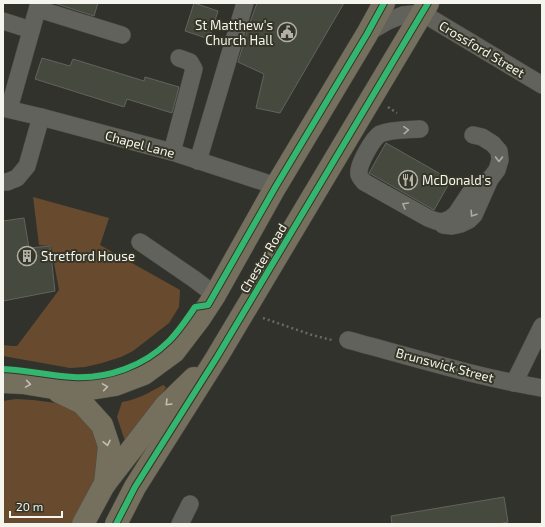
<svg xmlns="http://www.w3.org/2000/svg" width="545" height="527" viewBox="0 0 545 527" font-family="'Exo 2',sans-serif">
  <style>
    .green { fill: #684b2e }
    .building { fill: #45493e; stroke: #62635e }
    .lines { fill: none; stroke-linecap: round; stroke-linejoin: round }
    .minor-casing { stroke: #4e4e48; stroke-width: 18 }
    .highway-casing { stroke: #4e4e48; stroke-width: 23 }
    .path { stroke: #696964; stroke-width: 2.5; stroke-dasharray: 2 3; stroke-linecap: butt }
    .minor { stroke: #62625c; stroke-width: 17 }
    .highway { stroke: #756f5d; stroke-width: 22 }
    .cycleway-casing { stroke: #353628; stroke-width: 8 }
    .cycleway { stroke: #33b770; stroke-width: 6 }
    .oneway { stroke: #acaca4 }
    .oneway2 { stroke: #c2bfb3 }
    .labels { text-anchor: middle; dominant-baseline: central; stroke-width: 4; stroke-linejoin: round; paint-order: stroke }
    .poi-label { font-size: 13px; fill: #f5f5ed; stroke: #353628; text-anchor: start }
    .street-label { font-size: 13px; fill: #f5f5ed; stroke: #353628 }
  </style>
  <rect width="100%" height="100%" fill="#32322c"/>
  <g class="green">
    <path d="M33 197 109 218 100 245 180 290 179 307 169 323 133 351 121 357 102 363 85 367 70 368 3 356V345L12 346H17L59 290 51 246 39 245Z"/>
    <path d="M163 385 166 387 164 391 146 414 126 444 117 417 122 402C137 400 150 392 163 385Z"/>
    <path d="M16 399 33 400 56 403 73 409 83 416 98 438 99 470 73 524H3V401Z"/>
  </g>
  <g class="building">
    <path d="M54 3H98L94 16Z"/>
    <path d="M194 3 218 11 209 39 185 31Z"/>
    <path d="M257 3H344L280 113 256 108 264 74 238 62 250 22Z"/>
    <path d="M42 58 70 66 73 59 144 81 145 77 179 87 172 113 127 99 124 107 35 79Z"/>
    <path d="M386 143 451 180 434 210 371 174 369 173Z"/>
    <path d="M24 218 29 248 50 246 55 291 3 301V221Z"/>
    <path d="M504 497 508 522 499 524H392L391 516Z"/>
  </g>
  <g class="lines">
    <defs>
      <g id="minor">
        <path d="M38 9 122 35"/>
        <path d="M3 21 31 30"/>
        <path d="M367 33 388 21 403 15 422 13 542 85"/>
        <path d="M3 108 41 117 172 152 276 186"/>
        <path d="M9 109 39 3"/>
        <path d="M420 129C407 130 392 129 380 134 373 138 357 166 359 174 359 177 362 179 364 182L428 218 436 221 442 222 450 219 456 214 470 193 474 189 490 179 497 170 500 160 499 151 493 144 482 137 473 135"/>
        <path d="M172 152 194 69 190 62 179 58"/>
        <path d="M198 161 245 3"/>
        <path d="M3 182H7L17 178 27 166 41 117"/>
        <path d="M443 225 452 226 461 224 469 220 474 215 490 179"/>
        <path d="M140 242 194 279 215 295"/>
        <path d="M348 340C412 357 476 377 542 388"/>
        <path d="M514 383 542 326"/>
        <path d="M180 524 190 504"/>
      </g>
      <g id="highway">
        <path d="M3 382 23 383 53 388 84 390 115 385 144 374 174 352 200 318 215 295 276 186 367 34 384 3"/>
        <path d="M59 392 82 403 102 425 109 446 105 484"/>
        <path d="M83 524 104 485 165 406 194 378"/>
        <path d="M116 524 135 487 217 357 428 3"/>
      </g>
    </defs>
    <use href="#minor" class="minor-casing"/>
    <use href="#highway" class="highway-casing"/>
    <g class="path">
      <path d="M388 107 397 113"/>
      <path d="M263 318 312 335 332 340"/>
    </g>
    <use href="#minor" class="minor"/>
    <use href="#highway" class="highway"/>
    <defs>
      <g id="cycleway">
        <path d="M3 369C27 370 50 376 73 377 108 379 144 366 169 341 179 331 187 319 195 307L208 305 276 186 367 34 384 3"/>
        <path d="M116 524 135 487 217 357 428 3"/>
      </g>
    </defs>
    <use href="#cycleway" class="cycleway-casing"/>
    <use href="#cycleway" class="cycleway"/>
  </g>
  <defs><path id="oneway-chevron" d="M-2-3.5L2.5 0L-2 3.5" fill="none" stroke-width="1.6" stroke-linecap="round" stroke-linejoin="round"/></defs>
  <g class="oneway">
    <use href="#oneway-chevron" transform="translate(406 130) rotate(-3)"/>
    <use href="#oneway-chevron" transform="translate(499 159) rotate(91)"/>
    <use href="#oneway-chevron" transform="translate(405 205) rotate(-150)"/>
    <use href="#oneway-chevron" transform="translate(473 214) rotate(124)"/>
  </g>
  <g class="oneway2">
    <use href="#oneway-chevron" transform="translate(28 384) rotate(9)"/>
    <use href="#oneway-chevron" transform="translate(105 387) rotate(-9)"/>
    <use href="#oneway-chevron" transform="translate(168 403) rotate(135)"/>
    <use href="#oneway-chevron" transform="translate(107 443) rotate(78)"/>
  </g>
  <defs>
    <symbol id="civic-ring" viewBox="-11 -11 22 22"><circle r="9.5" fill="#353628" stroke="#b1b1a9" stroke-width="1.5"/><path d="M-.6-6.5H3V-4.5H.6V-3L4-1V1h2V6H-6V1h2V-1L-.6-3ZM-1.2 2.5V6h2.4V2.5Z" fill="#b1b1a9"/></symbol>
    <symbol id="restaurant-ring" viewBox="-11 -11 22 22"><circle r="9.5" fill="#353628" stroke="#b1b1a9" stroke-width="1.5"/><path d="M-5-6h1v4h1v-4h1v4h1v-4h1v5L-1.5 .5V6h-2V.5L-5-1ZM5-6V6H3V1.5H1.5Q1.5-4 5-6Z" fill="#b1b1a9"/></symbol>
    <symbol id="building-ring" viewBox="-11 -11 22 22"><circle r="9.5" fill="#353628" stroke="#b1b1a9" stroke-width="1.5"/><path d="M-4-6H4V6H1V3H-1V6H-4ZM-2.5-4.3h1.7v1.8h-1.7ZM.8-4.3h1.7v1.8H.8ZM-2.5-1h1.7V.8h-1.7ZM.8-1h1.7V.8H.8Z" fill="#b1b1a9"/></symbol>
  </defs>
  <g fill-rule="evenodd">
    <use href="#civic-ring" x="276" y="21" width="22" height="22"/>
    <use href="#restaurant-ring" x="397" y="169" width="22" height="22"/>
    <use href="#building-ring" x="16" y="245" width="22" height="22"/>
  </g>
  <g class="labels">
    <g class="poi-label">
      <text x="273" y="25" text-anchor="end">St Matthew's<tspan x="273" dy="15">Church Hall</tspan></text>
      <text x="422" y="180">McDonald's</text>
      <text x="41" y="256">Stretford House</text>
    </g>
    <g class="street-label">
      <text transform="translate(482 49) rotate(31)">Crossford Street</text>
      <text transform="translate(140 144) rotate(15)">Chapel Lane</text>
      <text transform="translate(263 258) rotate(-59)">Chester Road</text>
      <text transform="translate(445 365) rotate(15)">Brunswick Street</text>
    </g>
  </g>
  <rect width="545" height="527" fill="none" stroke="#f5f5ed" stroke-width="8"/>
  <path d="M10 511v6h52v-6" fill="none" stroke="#f5f5ed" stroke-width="2"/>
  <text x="16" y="511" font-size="12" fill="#f5f5ed" stroke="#353628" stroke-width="3" paint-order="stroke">20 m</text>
</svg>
